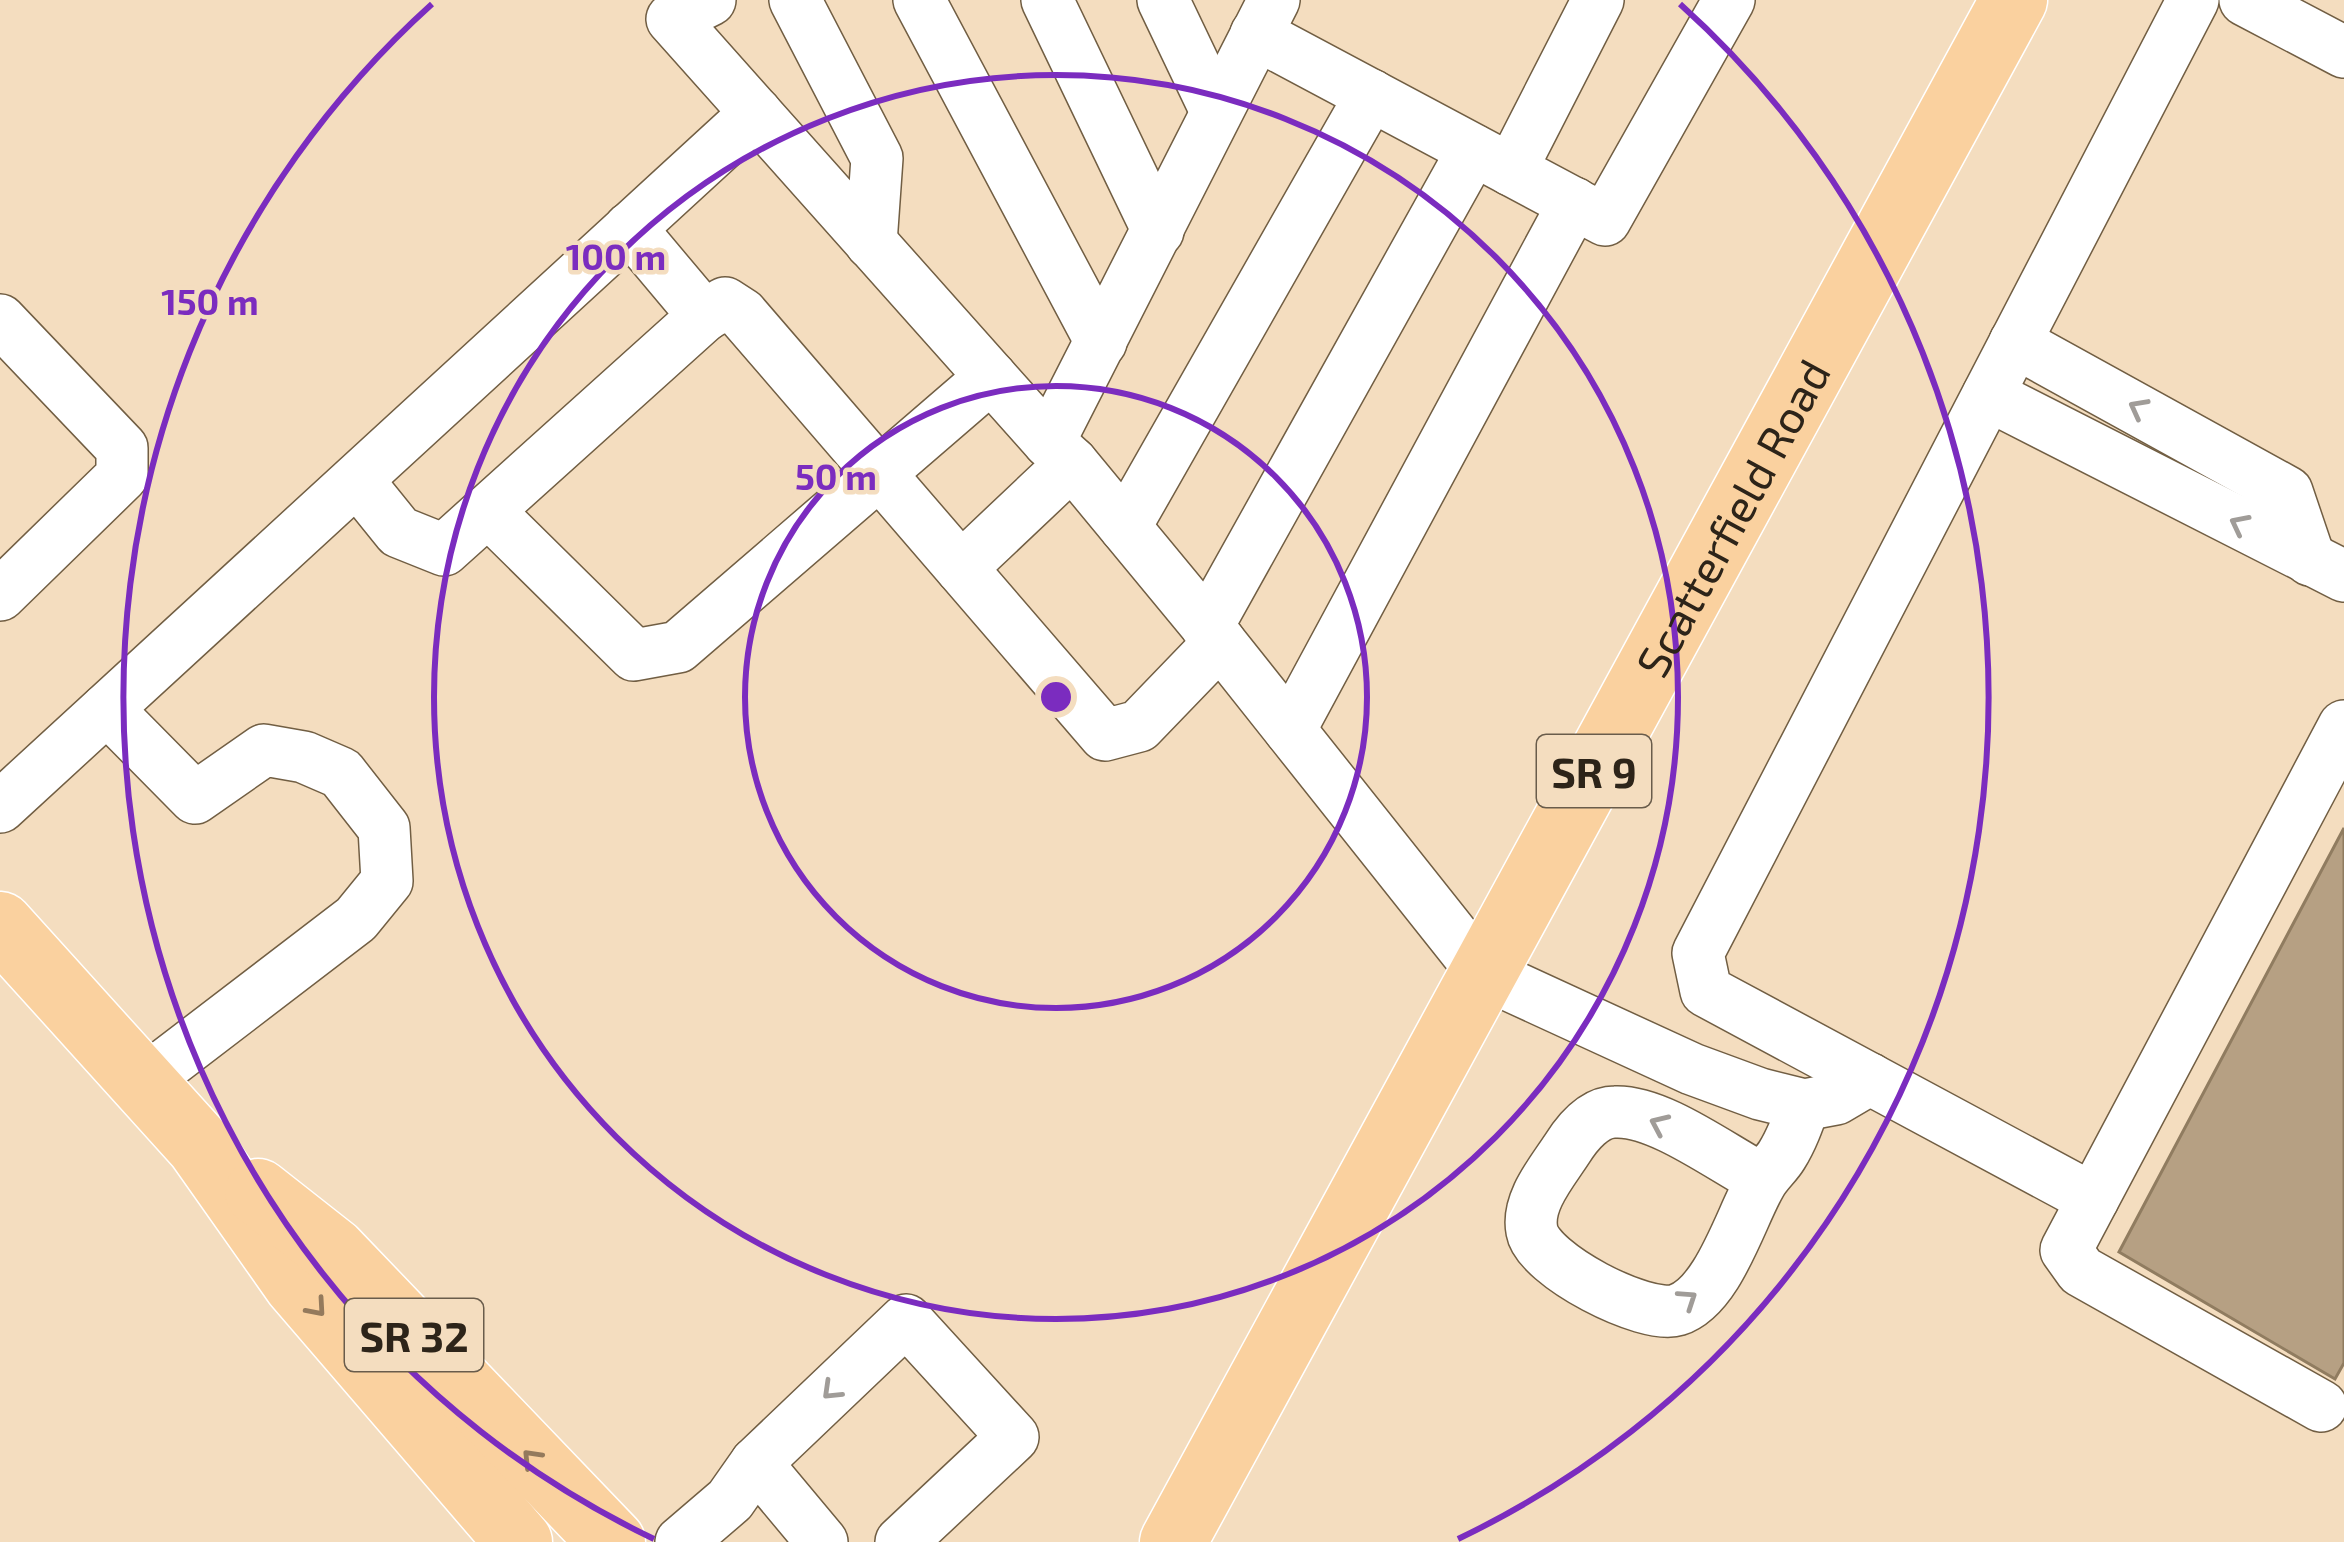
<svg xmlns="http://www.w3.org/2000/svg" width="2344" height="1542" viewBox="0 0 2344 1542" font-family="'Exo 2',sans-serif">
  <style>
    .building { fill: #b6a083; stroke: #907c60; stroke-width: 3 }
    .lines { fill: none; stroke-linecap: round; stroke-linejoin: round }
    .minor-casing { stroke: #715e43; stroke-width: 54 }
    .major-casing { stroke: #fff; stroke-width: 69 }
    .minor { stroke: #fff; stroke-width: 51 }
    .major { stroke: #fad19f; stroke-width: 66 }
    .oneway { stroke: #a09c98 }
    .oneway2 { stroke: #947a5c }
    .ring { fill: none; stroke: #7b2cbf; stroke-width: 6 }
    .labels { text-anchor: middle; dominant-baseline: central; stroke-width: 9; stroke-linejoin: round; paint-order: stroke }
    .shield { fill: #f4ddbf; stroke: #695c4b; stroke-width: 3 }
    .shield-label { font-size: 42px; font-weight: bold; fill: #2d2419 }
    .street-label { font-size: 45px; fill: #2d2419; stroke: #f4ddbf }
    .centre { fill: #7b2cbf; stroke: #f4ddbf; stroke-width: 6 }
    .ring-label { font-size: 36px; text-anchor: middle; font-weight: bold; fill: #7b2cbf; stroke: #f4ddbf; stroke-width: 9; stroke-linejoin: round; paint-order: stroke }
  </style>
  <rect width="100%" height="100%" fill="#f4ddbf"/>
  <path class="building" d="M2344 828V1363L2335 1379 2119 1252Z"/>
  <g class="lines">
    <defs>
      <g id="minor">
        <path d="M710 0 672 19 1049 442 1274 0"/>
        <path d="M795 0 877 158 871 243"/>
        <path d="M919 0 1101 342"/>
        <path d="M1047 0 1158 231"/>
        <path d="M1163 0 1216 111"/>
        <path d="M2193 0 1698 953 1706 991 2093 1199 2344 726"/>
        <path d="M2245 0 2344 52"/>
        <path d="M1256 34 1605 220 1729 0"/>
        <path d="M1511 170 1598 0"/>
        <path d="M704 316 725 303 742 314 1105 735 1139 726 1220 642 1483 973 1692 1069 1760 1094 1804 1105 1836 1099 1870 1079"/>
        <path d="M0 320 122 448V476L0 595"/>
        <path d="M2015 342 2287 492 2310 560"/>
        <path d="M1988 395 2344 576"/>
        <path d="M1049 442 1072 463 1220 642"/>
        <path d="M357 480 399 532 444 550 704 316 630 228"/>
        <path d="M488 511 634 655 678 647 991 377"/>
        <path d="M1125 527 1371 95"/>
        <path d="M961 568 1072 463"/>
        <path d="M1207 627 1473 150"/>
        <path d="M107 709 195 798 264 750 304 757 341 773 384 828 387 881 356 919 143 1082"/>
        <path d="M1290 730 1574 203"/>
        <path d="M0 807 756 113"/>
        <path d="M1762 1179C1723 1159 1659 1110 1615 1112 1594 1112 1577 1133 1567 1149 1552 1172 1526 1202 1532 1231 1538 1265 1645 1320 1677 1310 1718 1297 1740 1219 1760 1184 1766 1173 1776 1165 1782 1155 1792 1139 1798 1122 1804 1105"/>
        <path d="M2093 1199 2066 1250 2081 1271 2321 1406"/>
        <path d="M756 1463 822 1542"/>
        <path d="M681 1542 730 1500 756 1463 906 1320 1013 1437 901 1542"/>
      </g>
      <g id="major">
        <path d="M0 925 199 1145 297 1284 519 1542"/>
        <path d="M258 1192 333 1251 612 1542"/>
        <path id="s1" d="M1173 1542 2014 0"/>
      </g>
    </defs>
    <use href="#minor" class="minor-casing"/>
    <use href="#major" class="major-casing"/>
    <use href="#minor" class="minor"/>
    <use href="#major" class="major"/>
  </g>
  <defs><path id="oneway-chevron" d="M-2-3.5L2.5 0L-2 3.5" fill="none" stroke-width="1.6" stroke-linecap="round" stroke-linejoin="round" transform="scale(3)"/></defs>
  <g class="oneway">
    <use href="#oneway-chevron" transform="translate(2138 408) rotate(-152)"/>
    <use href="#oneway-chevron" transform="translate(2239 524) rotate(-153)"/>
    <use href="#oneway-chevron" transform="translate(1659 1124) rotate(-156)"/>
    <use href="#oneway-chevron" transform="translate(1688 1299) rotate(-34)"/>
    <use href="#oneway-chevron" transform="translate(831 1391) rotate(136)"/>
  </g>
  <g class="oneway2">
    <use href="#oneway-chevron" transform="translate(317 1308) rotate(49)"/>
    <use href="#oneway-chevron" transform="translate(531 1458) rotate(-134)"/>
  </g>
  <g class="ring">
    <circle cx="1056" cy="697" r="311"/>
    <circle cx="1056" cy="697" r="622"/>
    <path d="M654 1539A933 933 0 0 1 432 4M1680 4A933 933 0 0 1 1458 1539"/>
  </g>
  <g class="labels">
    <g class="shield">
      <rect x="1537" y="735" width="114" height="72" rx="9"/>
      <rect x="345" y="1299" width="138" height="72" rx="9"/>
    </g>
    <g class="shield-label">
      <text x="1594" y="771">SR 9</text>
      <text x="414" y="1335">SR 32</text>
    </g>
    <g class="street-label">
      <text stroke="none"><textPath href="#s1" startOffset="1167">Scatterfield Road</textPath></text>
    </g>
  </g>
  <circle cx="1056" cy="697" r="18" class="centre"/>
  <g class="ring-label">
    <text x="616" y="270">100 m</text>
    <text x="210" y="315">150 m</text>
    <text x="836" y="490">50 m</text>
  </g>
</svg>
